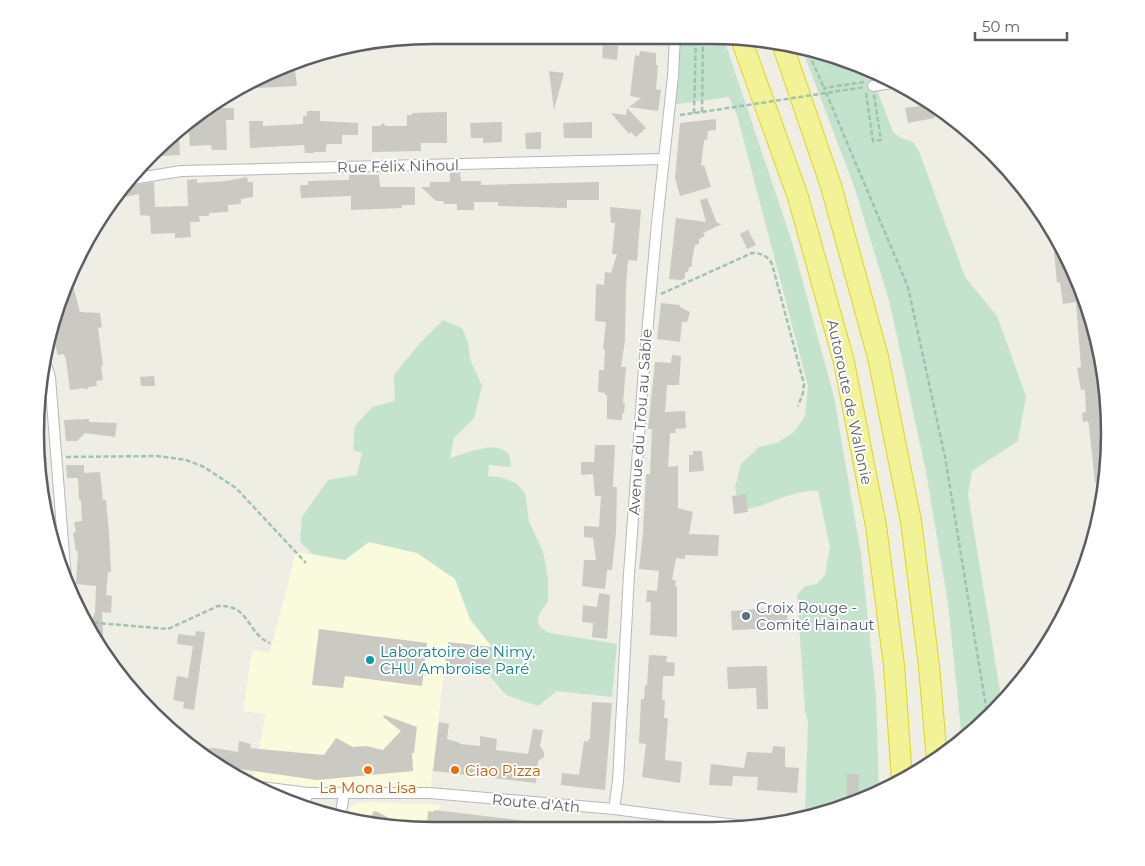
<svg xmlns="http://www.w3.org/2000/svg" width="1145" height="866" viewBox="0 0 1145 866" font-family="Montserrat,sans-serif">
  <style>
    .commercial { fill: #fafbdd }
    .green { fill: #c4e3cc }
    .building { fill: #cac9c2 }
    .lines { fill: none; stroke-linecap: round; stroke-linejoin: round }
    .minor-casing { stroke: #b7b8be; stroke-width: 12 }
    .motorway-casing { stroke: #dfd615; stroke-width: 22 }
    .path { stroke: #9ec3b2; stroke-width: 2.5; stroke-dasharray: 5 2.5; stroke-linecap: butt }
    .minor { stroke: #fff; stroke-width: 10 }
    .motorway { stroke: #f2f397; stroke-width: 20 }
    .path-bridge { stroke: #9ec3b2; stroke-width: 2.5; stroke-dasharray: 5 2.5; stroke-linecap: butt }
    .service-dot { fill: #5c6f8a; stroke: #fff; stroke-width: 2 }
    .culture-dot { fill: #0f9aa8; stroke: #fff; stroke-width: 2 }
    .food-dot { fill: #e8710a; stroke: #fff; stroke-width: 2 }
    .labels { text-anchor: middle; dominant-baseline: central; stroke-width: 4; stroke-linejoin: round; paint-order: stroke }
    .street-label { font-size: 15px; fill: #5d5e64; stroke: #fff }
    .service-label { font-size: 15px; fill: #4e5e75; stroke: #fff; text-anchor: start }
    .culture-label { font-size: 15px; fill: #0d838f; stroke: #fff; text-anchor: start }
    .food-label { font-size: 15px; fill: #c56008; stroke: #fff; text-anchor: start }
    .rim { fill: none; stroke: #5d5e64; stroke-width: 2.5 }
  </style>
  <rect width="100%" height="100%" fill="#eeeee5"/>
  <g class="commercial">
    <path d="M369 542 417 553 455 579 470 619 492 647 489 675 444 670 430 793 255 787 254 771 266 714 243 711 252 650 270 653 296 552 344 560Z"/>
    <path d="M367 802 439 805 437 820 435 828H381L348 820 347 817 349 809 354 804Z"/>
  </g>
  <g class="green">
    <path d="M675 36H723L792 242 834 397 861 554 876 695 879 793C857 805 831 812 805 812L808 721 805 711 797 595 805 586 817 584 825 575 830 547 818 491C793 489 771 505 747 509L738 502 735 487 741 464 759 447 777 443 794 432 805 416 808 386 737 115 729 97 670 105Z"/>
    <path d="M801 46 815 49 869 69 893 132 901 138 913 142 919 151 965 277 997 316 1026 396 1018 441 972 471 968 494 1002 703 994 714 962 740 948 603 926 472 890 304 855 189Z"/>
    <path d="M443 320 462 328 468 342 470 359 482 386 474 418 454 438 450 458C463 455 499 438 509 455 510 458 511 463 511 467L489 465 488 476 500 477 516 483 525 493 529 521 543 552 548 578V602C537 614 532 626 550 633L617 644 612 697 557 691 538 706 506 695 489 675 492 647 470 619 455 579 417 553 369 542 345 560 312 554 300 541 302 517 328 480 357 475 362 453 353 450 355 426 372 407 395 401 394 375 419 344Z"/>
  </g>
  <g class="building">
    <path d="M603 45 618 46 617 60 602 58Z"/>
    <path d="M640 51 656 53V65H658L656 89 661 90 658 111 629 107 641 98 630 96 635 55 639 56Z"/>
    <path d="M294 63 297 86 255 88V80Z"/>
    <path d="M549 71 564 73 554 110Z"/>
    <path d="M929 101 949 114 934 116 935 118 908 123 905 108 920 106V103Z"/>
    <path d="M208 108H234V120H226L227 150H212L211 145 190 146 188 123Z"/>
    <path d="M627 108 646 128 636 137 631 132 629 134 611 113 626 115Z"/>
    <path d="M307 111H320V121L358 123V135H342V144H328L326 145V152H314V153H305L304 145 250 148 249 121H263V126L303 124V116H307Z"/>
    <path d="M447 112V143H421V151L372 152V126H380L383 123 386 126H407V115H412V113Z"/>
    <path d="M716 119V130L708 131 707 140H704L701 166 704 165 711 187 680 196 675 178 680 123Z"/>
    <path d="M502 122V142L483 143V138H471L470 123Z"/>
    <path d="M592 122V138H564L563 123Z"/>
    <path d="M541 132V149H526L525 133Z"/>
    <path d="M169 138H179L180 155 148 157 151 152Z"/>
    <path d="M450 172H460L461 181H481V185L599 182V200H567V208L498 206V202H474V210H457V204H444L443 201H436L421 187H430V182H450Z"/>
    <path d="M349 175H379L380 187H415V205H402V208L351 210V196L301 198 300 185H308V181L349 180Z"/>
    <path d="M247 177 248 182H253V197L241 199V204L228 205V212L209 213V216H199L200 222H190L191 237 175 238V233L151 234 150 216 140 215 139 194 118 198 127 186 154 182 155 207 188 206 187 180 197 179V183L227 181Z"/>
    <path d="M707 198 717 223 722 224 703 233 705 236 699 239V244L695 245 692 260V267H689L688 272H685V278L681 280 669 279 676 218 706 222 700 200Z"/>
    <path d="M610 207 641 210 637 261 628 260 626 287 625 340 621 367H626L623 403H625L624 413H622V420L607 419V395H605V393L598 392 599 370H604L605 350 603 348 606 322 595 321 596 284 604 285 605 272 611 273 617 254H612L615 223H611Z"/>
    <path d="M748 230 756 245 747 249 740 234Z"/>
    <path d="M1064 251 1080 280 1102 355 1110 433 1105 482 1095 483 1089 426 1088 421 1083 422 1082 413 1086 412 1085 390H1081L1077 368 1081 367 1076 302 1063 304 1060 282 1057 283 1054 252Z"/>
    <path d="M70 274 80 312 100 313 102 327 98 328 103 366H101L103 380 96 381 97 386 88 387 87 390 84 388 70 390 66 360 64 354 58 355 51 331Z"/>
    <path d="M661 303 680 305V307L690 312 687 322H682L680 342 657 339Z"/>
    <path d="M672 355 681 356 679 385H667L665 412 685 411 686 428 675 429 676 433H670L668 467 678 466V508L693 512 689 534 719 535 718 556 685 555V559L676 558 672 580H676L675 586H677V637L650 635 651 602H646L647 590 657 591 659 571 639 569 643 533 646 474H650L652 429H648L655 362 671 363Z"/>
    <path d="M154 376 155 386H141L140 377Z"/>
    <path d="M89 419V422L117 423 115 437 85 433 77 441H66L64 420Z"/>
    <path d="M39 432 47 460 37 462 38 433Z"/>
    <path d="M595 445H615L613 487H617L616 533 612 570H607L605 589 582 586 584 560H596L593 538 584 537V526L599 527 601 496H595L593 474 581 475V462H594Z"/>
    <path d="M693 451H702L704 471 689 472V455H693Z"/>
    <path d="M66 465H84V473L100 472 103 500H106L109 533 111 572H108L106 595 112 596 111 613 102 612 104 657 91 632V623L95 612 96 586 76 584 78 551H76L73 533 76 532 74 522 82 521 81 500H79L78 478H67Z"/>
    <path d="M746 494 748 512 734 514 732 496Z"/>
    <path d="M599 593 610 595 607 639 592 637 593 623 582 622 583 605 597 607Z"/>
    <path d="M771 608H787L788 628 732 630 731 611Z"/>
    <path d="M319 629 427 643 422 686 345 676 343 688 312 685Z"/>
    <path d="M196 631 205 632 194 710 183 708 184 702 173 700 177 676 188 678 193 646 177 644 178 634 195 636Z"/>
    <path d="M448 642 492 647 489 675 444 670Z"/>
    <path d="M649 655 667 656 666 662 675 663 674 676H663L662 700H665L664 718H668L665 760 682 762 680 783 642 777 646 744 639 743 641 699H644L645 685H647Z"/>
    <path d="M767 666 768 709H757L756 688 728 689 727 667Z"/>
    <path d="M592 702 612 703 605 790 561 785 562 773 579 775 584 741 588 742V739H590Z"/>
    <path d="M384 715 417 727 414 753H412L413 771 317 780 219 766 198 750 214 748 238 752 239 741 251 744 250 748 324 755 336 738 353 747 366 746 383 750 401 731 383 717Z"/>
    <path d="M439 722 449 724 447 739 460 743V744L480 746V736L497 739 496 750 528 754 533 729 543 730 540 746 544 752V757L538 761 536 783 433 771Z"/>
    <path d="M773 746 785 747V767L799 768 797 793 757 790 758 777 733 776 732 786 709 785 711 764 744 768 747 752 772 753Z"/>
    <path d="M847 774H859V802L847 805Z"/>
    <path d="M434 810 526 821 525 828H427L428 811 433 812Z"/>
    <path d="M374 811 378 812 406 828H381L372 825 367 823Z"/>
  </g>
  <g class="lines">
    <defs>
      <g id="minor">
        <path d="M873 86 898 82"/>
        <path d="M132 179 181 171 664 159"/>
        <path d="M43 355 50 377 66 580"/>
        <path d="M253 786 308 793H430L614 809 758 828"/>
        <path d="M302 809 308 793"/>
        <path d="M614 809 618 781 629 574 644 368 657 223 673 76 675 36"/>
        <path d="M340 818 344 794"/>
      </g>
      <g id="motorway">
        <path d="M740 36 798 197 844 362 876 526 894 665 902 780"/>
        <path d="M782 43 831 186 878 357 911 521 929 666 937 760"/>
      </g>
    </defs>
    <use href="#minor" class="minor-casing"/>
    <use href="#motorway" class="motorway-casing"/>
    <g class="path">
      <path d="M806 47 824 88"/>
      <path d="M864 82 824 88 908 287 945 457 988 719"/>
      <path d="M866 93 873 141 881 140 874 95"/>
      <path d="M694 113 696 36"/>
      <path d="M680 115 702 112 703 36"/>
      <path d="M661 294 752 253C761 253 768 256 772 264L804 384 803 393 798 406"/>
      <path d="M66 457 158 456 186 460 204 467 236 488 306 563"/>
      <path d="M86 622 168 629 218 606C250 604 247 634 270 643"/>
    </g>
    <use href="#minor" class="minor"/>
    <use href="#motorway" class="motorway"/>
    <path class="path-bridge" d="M702 112 865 87"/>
  </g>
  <circle class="service-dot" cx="746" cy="616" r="5"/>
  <circle class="culture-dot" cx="370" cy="660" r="5"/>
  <g class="food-dot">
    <circle cx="368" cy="770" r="5"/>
    <circle cx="455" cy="770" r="5"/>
  </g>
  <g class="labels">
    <g class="street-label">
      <text transform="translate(398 166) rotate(-1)">Rue Félix Nihoul</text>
      <text transform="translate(850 402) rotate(78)">Autoroute de Wallonie</text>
      <text transform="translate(640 422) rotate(-86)">Avenue du Trou au Sable</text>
      <text transform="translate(536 803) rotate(5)">Route d'Ath</text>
    </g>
    <g class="service-label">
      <text x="756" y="607">Croix Rouge -<tspan x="756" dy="17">Comité Hainaut</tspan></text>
    </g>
    <g class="culture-label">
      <text x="380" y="651">Laboratoire de Nimy,<tspan x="380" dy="17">CHU Ambroise Paré</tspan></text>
    </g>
    <g class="food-label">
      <text x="465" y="770">Ciao Pizza</text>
      <text x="368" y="787" text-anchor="middle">La Mona Lisa</text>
    </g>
  </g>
  <path d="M0 0H1145V866H0ZM433 44H712A389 389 0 0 1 1101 433V433A389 389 0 0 1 712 822H433A389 389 0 0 1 44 433V433A389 389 0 0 1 433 44Z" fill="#fff" fill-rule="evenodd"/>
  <path class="rim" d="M433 44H712A389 389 0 0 1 1101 433V433A389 389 0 0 1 712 822H433A389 389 0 0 1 44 433V433A389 389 0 0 1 433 44Z"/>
  <path d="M975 32v8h92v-8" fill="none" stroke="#5d5e64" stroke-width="2.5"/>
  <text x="982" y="32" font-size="15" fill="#5d5e64" stroke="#ffffff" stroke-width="4" paint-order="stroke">50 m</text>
</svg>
